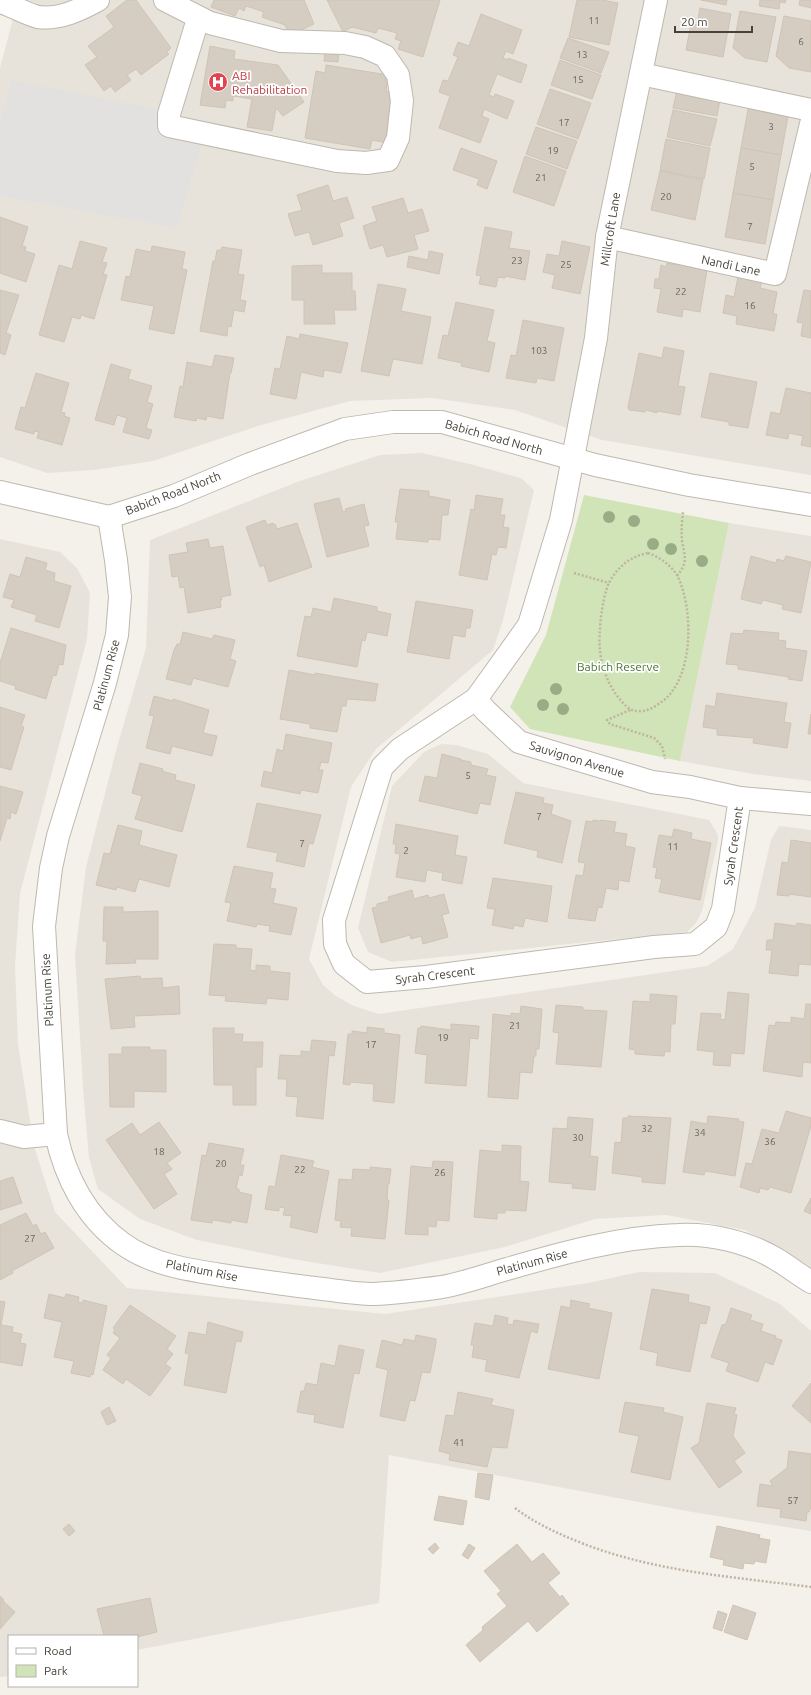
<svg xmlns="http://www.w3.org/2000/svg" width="811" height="1695" viewBox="0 0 811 1695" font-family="Ubuntu,sans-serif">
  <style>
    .residential { fill: #e7e3da }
    .green { fill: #d1e4b8 }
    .parking { fill: #e3e1df }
    .building { fill: #d5cdc1; stroke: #cfc4b5 }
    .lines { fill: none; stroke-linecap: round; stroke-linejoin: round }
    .minor-casing { stroke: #bfb8ae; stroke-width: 24 }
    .path { stroke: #bfb4a1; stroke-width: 2.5; stroke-dasharray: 2 2; stroke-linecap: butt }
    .minor { stroke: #fff; stroke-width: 22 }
    .tree { fill: #98ac85 }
    .labels { text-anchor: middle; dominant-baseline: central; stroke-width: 3.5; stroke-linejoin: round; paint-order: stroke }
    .number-label { font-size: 10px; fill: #6a655b }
    .health-label { font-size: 12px; fill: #be3a42; stroke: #fff; text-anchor: start }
    .street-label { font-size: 12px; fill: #474239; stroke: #fff }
    .park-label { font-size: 12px; fill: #4c7432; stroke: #fff }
  </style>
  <rect width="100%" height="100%" fill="#f4f1eb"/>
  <g class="residential">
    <path d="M18 0H811V475L602 440 515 410 432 398 350 401 261 425 153 461 94 470 47 473 0 457V68Z"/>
    <path d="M422 453 470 464 521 478 534 490 503 620 493 650 376 749 351 787 309 959 323 985 336 996 354 1006 379 1014 707 966 733 949 741 934 755 908 771 840 779 826 811 830V1267L745 1230 666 1215 595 1219 505 1247 380 1273 292 1259 197 1240 140 1219 98 1189 89 1158 83 1088 75 954 86 867 117 747 146 648 150 540 300 481 380 455Z"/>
    <path d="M729 523 811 536V781L753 774 680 761Z"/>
    <path d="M0 539 60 552 77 568 90 593 87 639 20 893 15 966 18 1044 34 1146 55 1212 127 1288 385 1314 588 1283 639 1272 715 1273 780 1304 811 1331V1531L692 1512 389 1455 379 1603 137 1650V1636H9V1676L0 1677Z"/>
    <path d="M441 744 456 745 488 754 523 783 709 820 718 835V841L702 911 696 923 687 932 392 962 368 952 358 928 392 786 424 752Z"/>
  </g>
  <path class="green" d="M584 495 729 523 680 761 530 729 510 707 546 635Z"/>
  <path class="parking" d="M12 80 155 109 165 132 201 145 177 228 0 196V121Z"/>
  <g class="building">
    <path d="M127 0H136L171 48 167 52 169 54 141 75 136 69 127 75 131 80 115 92 111 86 104 91 85 65 97 57 88 46 114 27 106 16Z"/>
    <path d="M214 0H304L314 24 290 35 285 25 262 17 264 12 246 6 244 11 239 8 235 16 211 7Z"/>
    <path d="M327 0H440L423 57 398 49 401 41 395 39 397 33 378 28 376 33 352 27 343 32Z"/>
    <path d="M577 0H602L618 3 609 45 569 37Z"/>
    <path d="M701 0H727L726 5Z"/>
    <path d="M760 0H786L785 3 780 2 779 9 759 6Z"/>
    <path d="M800 0H811V8L799 5Z"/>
    <path d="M700 8 731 14 723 57 686 50 691 24 697 25Z"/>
    <path d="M740 11 776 17 767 62 745 58 733 48Z"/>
    <path d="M481 14 522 30 513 54 506 51 503 58 508 60V58L527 65 521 83 497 74 489 95 494 97 495 94 514 101 507 119 484 109 482 116 489 119 480 143 439 128 450 96 439 92 443 80 448 81 458 57 453 55 458 42 469 46Z"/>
    <path d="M784 16 811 21V72L789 68 776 56Z"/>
    <path d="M568 38 609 52 601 73 560 58Z"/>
    <path d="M210 46 235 51 234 59 278 65 304 102 283 116 276 108 272 131 247 127 252 99 233 96V101L226 100 225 108 200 105Z"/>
    <path d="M325 51 339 52 338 62 324 61Z"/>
    <path d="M560 60 601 75 592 99 551 85Z"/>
    <path d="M326 65 388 75 386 91 396 93 387 143 372 140 370 149 305 138 316 71 325 73Z"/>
    <path d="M678 86 721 95 717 116 673 108Z"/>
    <path d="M550 89 591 103 578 139 537 124Z"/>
    <path d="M749 104 789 111 781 155 741 148Z"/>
    <path d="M673 110 717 119 710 146 667 137Z"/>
    <path d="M536 127 577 141 567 169 526 154Z"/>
    <path d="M666 139 710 148 704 179 660 170Z"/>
    <path d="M461 148 497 161 487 189 477 185 479 179 453 170Z"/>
    <path d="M741 148 781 155 773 200 733 193Z"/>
    <path d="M525 156 566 171 554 206 513 192Z"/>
    <path d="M660 171 703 180 695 220 651 210Z"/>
    <path d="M328 185 333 201 347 197 354 218 339 223 343 236 313 245 309 232 295 236 288 214 302 210 297 195Z"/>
    <path d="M733 193 773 200 765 244 725 237Z"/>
    <path d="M403 198 408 213 422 209 429 231 414 235 418 249 387 257 383 245 370 249 363 226 377 221 372 207Z"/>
    <path d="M0 217 28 227 22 246 26 247 25 251 35 254 26 282 0 273Z"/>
    <path d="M485 227 512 232 509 248 530 251 525 280 505 276V278L498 277 496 287 479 284 481 276 476 275Z"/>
    <path d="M80 241 107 248 102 262 107 263 103 274 107 275 94 319 81 315 80 319 72 317 64 342 39 335 59 265 72 269Z"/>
    <path d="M562 241 590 247 580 294 552 288 555 275 543 272 547 254 559 256Z"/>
    <path d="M152 246 185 252 182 269 187 270 174 334 149 329 154 306 121 300 126 276 130 277 136 249 151 252Z"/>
    <path d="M222 247 242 250 238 274 244 275 240 300 246 301 244 312 234 310 231 327 228 326 227 336 200 331 213 261H215L217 250H221Z"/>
    <path d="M429 251 443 254 439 274 407 267 409 256 428 260Z"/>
    <path d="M676 262 694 265 693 268 707 270 700 312 683 309 682 317 657 312 661 289 654 288 655 279H659L661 265 666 267 667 263 676 265Z"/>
    <path d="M322 265V273H352V291H355L356 310H334L335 324H304V300H292V266Z"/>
    <path d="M738 277 762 282 760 288 777 292 773 314H777L774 331 736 324 737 316 723 313 726 295 734 297Z"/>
    <path d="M378 284 406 289 401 311 431 317 422 364 393 359 389 376 361 371Z"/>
    <path d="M0 290 19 295 6 333 11 335 5 355 0 353Z"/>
    <path d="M804 290 811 291V338L801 336 803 323 797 322Z"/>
    <path d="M456 302 494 310 487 341 495 343 489 372 461 366 462 363 438 358 443 335 448 336Z"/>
    <path d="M523 320 564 328 554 381 537 378 536 383 506 378 511 355 516 356Z"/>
    <path d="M300 334 348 343 341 373 324 370 323 377 301 372 296 399 270 394 275 368 280 369 287 336 299 339Z"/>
    <path d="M664 347 684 351 678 386 685 387 680 415 657 411V413L646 410 645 412 629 410 628 407 639 353 662 358Z"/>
    <path d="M215 355 234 358 231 373H230L223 419 207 416 206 420 197 418 196 421 174 417 180 386 183 387 187 362 212 367Z"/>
    <path d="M111 364 131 370 128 379 152 386 147 402 153 404 146 428 152 430 149 439 123 432 127 418 117 415 114 425 95 420Z"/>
    <path d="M36 373 69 383 61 412 65 413 64 416 70 418 62 445 37 438 39 432 34 431V434L15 429 21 407 25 408Z"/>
    <path d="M710 373 757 382 748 428 729 425V422L701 417Z"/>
    <path d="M786 388 811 393V447L801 445 803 436 789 433 788 439 766 435 771 412 780 414Z"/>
    <path d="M400 489 429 491V496L450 500 448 515H442L440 540 428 539V542L396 539 398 522H395Z"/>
    <path d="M476 495 503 499 500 515H505L503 527 509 528 506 548 498 547 496 555 492 554 487 580 459 575 471 509 474 510Z"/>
    <path d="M339 498 343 512 346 511 345 509 364 504 369 525 364 526 369 546 327 557 314 504Z"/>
    <path d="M265 520 267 525 273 523 274 525 275 524 277 529 297 523 312 567 269 582 264 565 260 567 246 527Z"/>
    <path d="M208 539 210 548 223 546 231 595 221 597 222 600H220L221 607 188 613 184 587 180 588 178 576 172 577 169 555 188 552 186 543Z"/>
    <path d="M751 556 776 563 777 559 784 561 786 556 811 562 801 613 782 609 783 605 763 600 761 604 741 599Z"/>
    <path d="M26 557 47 563 45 570 55 573 54 581 71 586 59 628 35 621 37 615 11 607 14 600 3 597 10 574 20 577Z"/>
    <path d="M334 598 377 607V611L391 614 387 636 367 632 365 641 362 640 357 667 297 656 305 616 311 617 313 608 331 612Z"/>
    <path d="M416 601 473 610 470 628H466L465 637 453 635 449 659 407 652Z"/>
    <path d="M11 628 66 645 63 665 59 664 56 676 53 675 46 699 15 689 16 686 0 681V663Z"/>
    <path d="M744 630 779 633 778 640 786 641 785 648 807 651 802 681 788 679 789 677 738 669V665L726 664 731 633 743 634Z"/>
    <path d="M183 632 212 639 214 635 235 640 230 659 236 661 228 687 193 678 191 685 166 679 174 650 177 644H180Z"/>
    <path d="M289 670 315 675V673L378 684 375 701 347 699 346 706H342L337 732 310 728V724L280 719Z"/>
    <path d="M717 693 787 703 784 722 791 723 787 748 753 743 754 738 717 735V729L703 727 706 705 715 707Z"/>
    <path d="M154 696 173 701V699L209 710 203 733 217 736 212 756 172 746 170 754 146 748 154 716 149 715Z"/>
    <path d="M0 707 25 715 21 726 24 727 11 770 0 767Z"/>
    <path d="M811 714V734H808Z"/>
    <path d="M286 734 332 743 328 763 321 762 319 770H323L318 793 301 790 300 794 261 786 264 771 272 773 277 749 283 751Z"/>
    <path d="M442 754 461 759V760L471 762V765L488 769 486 775 496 777 490 805 480 803 477 814 419 801 425 776 437 778Z"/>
    <path d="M140 763 163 769 162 771 176 775 175 780 195 785 182 832 135 819 142 796 132 793Z"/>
    <path d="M0 786 23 792 16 814 11 812 10 819 7 818 0 841Z"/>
    <path d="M516 792 544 798 543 803 553 805 551 814 571 821 562 863 537 857 538 851 504 843Z"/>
    <path d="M257 803 321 815 313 844 309 843 304 867 276 861 278 853 247 847Z"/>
    <path d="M593 820 600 821 601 820 616 822 614 832 627 834 625 846 635 848 629 882 619 880 618 890 606 888 602 908 598 907 595 921 568 918 576 875 583 876 585 863 578 862 586 821 593 822Z"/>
    <path d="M396 824 458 836 455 855 467 857 462 884 442 880 443 873 427 870 425 882 396 877 400 854 395 853 396 844H393Z"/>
    <path d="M118 825 142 831 139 845 177 855 169 887 139 879 135 892 117 887 116 890 96 885 104 853 110 854Z"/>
    <path d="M674 829 692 833 691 839 711 843 700 900 659 892 662 879 655 878 657 868 653 867 659 835 672 837Z"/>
    <path d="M791 840 811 843V897L789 894V896L777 895 782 862 788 863Z"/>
    <path d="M234 866 273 873 270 888 276 889 273 903 297 908 291 935 269 931 270 926 257 924 256 927 227 921 231 903 225 902Z"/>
    <path d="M493 878 552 886 547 922 525 918 523 927 514 925 513 929 492 925 495 909 487 908Z"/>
    <path d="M412 890 414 899 428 895 429 898 444 894 449 913 442 915 448 937 423 944 421 936 411 939 410 935 381 943 372 908 377 907V904L389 901 388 897Z"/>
    <path d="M104 907H123V912L158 911V959H135L136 963 106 964 107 941H103Z"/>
    <path d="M775 923 796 926 797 923 811 925V965L799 964 798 976 769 973 772 950H766L767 940H773Z"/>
    <path d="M214 944 236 945V948L252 949 250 970 256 971V965L270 966V971L290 973 288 1000 267 998 266 1004 225 1001 226 996 209 995Z"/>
    <path d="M140 976 141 979 162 978 163 988 179 986 180 1014 134 1016 135 1027 111 1029 105 979Z"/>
    <path d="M728 992 749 994 744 1054 731 1053 730 1066 713 1065 714 1052 697 1050 701 1013 721 1014 720 1019 725 1020Z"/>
    <path d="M650 994 677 996 675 1024H671L670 1052 665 1051 664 1056 635 1054V1050L629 1049 633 1001 650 1002Z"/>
    <path d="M806 1004H811V1063L803 1062 802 1077 763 1071 769 1025 775 1026 776 1022 791 1023V1017L804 1019Z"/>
    <path d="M556 1005 583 1007V1010L607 1011 601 1067 556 1064 559 1033 553 1032Z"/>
    <path d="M521 1006 542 1009 539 1049H536V1056H534L532 1073 520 1072 518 1099 488 1097 493 1014 511 1016V1013L520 1014Z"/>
    <path d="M451 1024 479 1026 478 1039 470 1038 466 1086 425 1083 427 1055 415 1053 418 1028H421V1026L451 1030Z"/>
    <path d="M367 1027 384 1029V1033L400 1035 394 1103 373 1101 374 1084 350 1082V1085L343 1084 348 1034H352V1031L367 1033Z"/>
    <path d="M213 1028H234V1034H243L242 1042H263L262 1067H256V1105H233V1085H214Z"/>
    <path d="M312 1040 336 1042 334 1056 329 1055 323 1119 296 1116 298 1097 286 1096 287 1079H278L280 1055 301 1056V1051L310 1052Z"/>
    <path d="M122 1047H150V1050H166V1092L134 1091V1107H110L109 1054H122Z"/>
    <path d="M786 1111 811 1118V1126L791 1193 770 1187 768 1190 760 1188 759 1193 740 1187 746 1163 752 1164 762 1129 779 1133Z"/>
    <path d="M628 1116 671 1118 665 1184 642 1182V1177L612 1173 615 1142 621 1143 623 1118H628Z"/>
    <path d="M708 1116 739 1119 738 1121 744 1122 735 1176 705 1171 704 1175 683 1172 691 1121 707 1124Z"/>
    <path d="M568 1117 593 1119 590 1156 598 1157 595 1190 572 1188 573 1184 549 1182 553 1128 567 1129Z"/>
    <path d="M159 1122 181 1153 167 1163 172 1169 164 1174 177 1194 154 1209 106 1140 132 1123 140 1135Z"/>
    <path d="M209 1143 244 1149 240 1165H244L242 1176 239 1175 236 1189H239V1192L252 1195 247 1223 231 1220V1223L213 1220 212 1223 191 1220 202 1155 206 1156Z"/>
    <path d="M502 1145 521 1146 520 1181 529 1182 526 1211 505 1210V1213H497V1219L474 1217 480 1150 502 1152Z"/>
    <path d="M281 1155 314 1161 312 1167 329 1171 317 1233 290 1227 292 1216 283 1215 285 1208 279 1207V1211L265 1209 269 1186 275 1187Z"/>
    <path d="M433 1161 453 1162 449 1221 437 1220 436 1227 428 1226V1235L405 1234 411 1166 432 1168Z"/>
    <path d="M370 1167 391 1169 389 1184H388L387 1200H389L385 1239 351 1236 352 1228 340 1227 341 1221 335 1220 339 1179 352 1180 353 1169 370 1170Z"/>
    <path d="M13 1177 22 1203 0 1210V1181Z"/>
    <path d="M811 1198V1214L804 1211Z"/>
    <path d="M26 1213 33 1226 36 1224 41 1234 45 1232 54 1248 12 1271 13 1273 0 1280V1225Z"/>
    <path d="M652 1289 689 1295 688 1302 710 1307 706 1324 700 1323 690 1372 656 1365 658 1353 640 1349Z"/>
    <path d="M49 1294 65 1298 66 1294 79 1297 78 1302 83 1303V1300L107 1306 93 1375 91 1374 90 1377 71 1373 74 1361 54 1357 62 1322 44 1318Z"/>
    <path d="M571 1300 590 1304 588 1308 612 1313 599 1379 548 1369 561 1306 570 1308Z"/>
    <path d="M0 1301 5 1302 1 1325 13 1327 12 1332 22 1334 20 1343 26 1344 22 1366 0 1362Z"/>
    <path d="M130 1305 176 1336 167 1349 173 1354 165 1364 171 1368 150 1396 126 1379 123 1384 103 1370 111 1358 107 1355 120 1338 113 1333 115 1330 113 1328Z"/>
    <path d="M731 1308 752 1315 750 1320 763 1324 761 1331 776 1336 775 1338 782 1340 773 1365 765 1362 758 1382 726 1371 729 1363 711 1357 722 1325 726 1324Z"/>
    <path d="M495 1315 508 1318 507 1324 513 1325 514 1320 539 1324 537 1333 531 1331 519 1378 485 1371 487 1360 472 1357 474 1345H471L475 1323 493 1326Z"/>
    <path d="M208 1322 243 1332 241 1342 236 1341 226 1393 184 1385 189 1354 185 1353 189 1332 206 1335Z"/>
    <path d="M416 1335 436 1339V1343L430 1373 422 1372 415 1401 410 1400 405 1421 380 1416 388 1370 376 1367 382 1340 402 1345 404 1339 415 1341Z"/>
    <path d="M339 1345 364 1350 359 1374 354 1373 343 1428 314 1422 315 1415 297 1412 301 1391H304L306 1383 317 1385 321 1363 335 1366Z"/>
    <path d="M811 1383V1423L792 1406Z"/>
    <path d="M458 1392 493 1399 491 1405 514 1410 507 1448 492 1447 487 1467 449 1460 450 1454 439 1451 446 1415 454 1416Z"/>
    <path d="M625 1402 664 1408 663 1412 683 1417 670 1480 631 1472 639 1436 619 1432Z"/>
    <path d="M707 1403 736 1408 734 1414 737 1415 733 1436 745 1453 734 1461 742 1472 719 1488 691 1448 699 1443Z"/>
    <path d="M109 1407 116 1421 107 1425 101 1412Z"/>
    <path d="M789 1451 811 1454V1507L809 1512H807L806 1521 780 1517 781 1509 757 1506 760 1484 773 1486 770 1481 787 1468Z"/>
    <path d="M478 1473 493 1475 489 1500 475 1497Z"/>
    <path d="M439 1496 467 1501 463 1525 434 1520Z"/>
    <path d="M69 1524 75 1531 69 1536 63 1529Z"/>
    <path d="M717 1526 760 1535 759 1538 770 1540 766 1563 755 1561 754 1564 744 1563 743 1569 723 1565 724 1560 710 1557Z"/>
    <path d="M435 1543 439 1548 433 1554 428 1549Z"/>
    <path d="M469 1544 475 1548 468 1559 462 1555Z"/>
    <path d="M517 1544 532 1562 543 1553 560 1573 548 1583 560 1597 562 1595 569 1604 537 1632 528 1621 480 1662 466 1645 483 1630 482 1627 507 1606 497 1594 501 1591 484 1571Z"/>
    <path d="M0 1596 4 1600 3 1601 15 1612 0 1629Z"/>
    <path d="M150 1598 157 1632 137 1637 104 1636 97 1609Z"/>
    <path d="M733 1605 756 1613 747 1640 724 1632Z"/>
    <path d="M718 1611 727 1614 722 1631 713 1628Z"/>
  </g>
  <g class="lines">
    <defs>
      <g id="minor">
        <path d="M165 0 210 23 281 41 345 43 365 47 385 56 398 75 402 101 398 138 388 160 366 163 337 161 169 126V114L198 19"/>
        <path d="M656 0 607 237 596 338 561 520 529 625 476 699 485 710 519 742 652 782 690 787 740 798 811 804"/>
        <path d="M0 2C13 6 26 14 38 17 59 20 80 10 98 0"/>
        <path d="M641 74 811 110"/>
        <path d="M607 237 775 274 811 124"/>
        <path d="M0 492 109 517 174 496 250 464 345 429 393 422H442L595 465 689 485 811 505"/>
        <path d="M109 517 116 560 120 597 117 635 105 683 58 836 51 868 44 926 56 1134C65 1177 86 1218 123 1244 155 1267 197 1271 235 1277 262 1281 289 1285 315 1288 334 1290 355 1294 374 1294 396 1293 420 1290 442 1287 464 1283 486 1275 507 1269 562 1253 620 1237 678 1235 710 1233 748 1242 776 1259 788 1266 799 1275 811 1282"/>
        <path d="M476 699 400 749 382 767 334 920 335 944 344 964 367 982 426 977 654 947 695 944 716 927 723 909 740 798"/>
        <path d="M0 1131 24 1137 56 1134"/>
      </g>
    </defs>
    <use href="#minor" class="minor-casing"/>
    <g class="path">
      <path d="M648 553C660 557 672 566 678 577 694 611 694 681 660 703 653 708 646 712 638 711 631 711 628 708 623 703 610 689 602 670 600 651 598 635 602 597 609 583 617 567 631 556 648 553Z"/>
      <path d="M574 573 609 583"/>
      <path d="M677 576C688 562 685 557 682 541 681 531 682 521 683 512"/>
      <path d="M630 710 607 720 610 724 654 738 662 746 665 759"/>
      <path d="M515 1508C536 1524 559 1534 584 1544 657 1572 734 1577 811 1587"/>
    </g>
    <use href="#minor" class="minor"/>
  </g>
  <g class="tree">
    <circle cx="609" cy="517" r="6"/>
    <circle cx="634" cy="521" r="6"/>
    <circle cx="653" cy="544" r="6"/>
    <circle cx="671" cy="549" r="6"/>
    <circle cx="702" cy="561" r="6"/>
    <circle cx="556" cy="689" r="6"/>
    <circle cx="543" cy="705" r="6"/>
    <circle cx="563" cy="709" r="6"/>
  </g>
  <defs>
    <symbol id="hospital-disc" viewBox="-11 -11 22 22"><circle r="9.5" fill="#e0444e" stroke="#fff"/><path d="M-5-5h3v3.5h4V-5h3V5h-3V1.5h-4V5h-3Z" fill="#fff"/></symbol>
  </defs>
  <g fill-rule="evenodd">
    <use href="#hospital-disc" x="207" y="71" width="22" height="22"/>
  </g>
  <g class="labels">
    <g class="number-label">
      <text x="594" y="20">11</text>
      <text x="801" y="41">6</text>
      <text x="582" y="54">13</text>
      <text x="578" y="79">15</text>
      <text x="564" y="122">17</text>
      <text x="771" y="126">3</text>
      <text x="553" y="150">19</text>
      <text x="752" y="166">5</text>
      <text x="541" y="177">21</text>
      <text x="666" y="196">20</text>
      <text x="750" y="226">7</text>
      <text x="517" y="260">23</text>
      <text x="566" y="264">25</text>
      <text x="681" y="291">22</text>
      <text x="750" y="305">16</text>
      <text x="539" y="350">103</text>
      <text x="468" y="775">5</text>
      <text x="539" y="816">7</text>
      <text x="302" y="843">7</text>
      <text x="673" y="846">11</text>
      <text x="406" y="850">2</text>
      <text x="515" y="1025">21</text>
      <text x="443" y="1037">19</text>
      <text x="371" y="1044">17</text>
      <text x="647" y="1128">32</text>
      <text x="700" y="1132">34</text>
      <text x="578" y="1137">30</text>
      <text x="770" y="1141">36</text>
      <text x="159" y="1151">18</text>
      <text x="221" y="1163">20</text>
      <text x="300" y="1169">22</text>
      <text x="440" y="1172">26</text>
      <text x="30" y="1238">27</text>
      <text x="459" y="1442">41</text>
      <text x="793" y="1500">57</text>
    </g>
    <g class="health-label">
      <text x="232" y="75">ABI<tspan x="232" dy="14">Rehabilitation</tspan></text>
    </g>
    <g class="street-label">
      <text transform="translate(610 229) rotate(-81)">Millcroft Lane</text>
      <text transform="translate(731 265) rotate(12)">Nandi Lane</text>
      <text transform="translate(494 437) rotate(16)">Babich Road North</text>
      <text transform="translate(173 493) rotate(-21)">Babich Road North</text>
      <text transform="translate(106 675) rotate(-75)">Platinum Rise</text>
      <text transform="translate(577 759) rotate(17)">Sauvignon Avenue</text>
      <text transform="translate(733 846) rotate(-82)">Syrah Crescent</text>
      <text transform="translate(435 975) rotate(-7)">Syrah Crescent</text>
      <text transform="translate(47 990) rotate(-93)">Platinum Rise</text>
      <text transform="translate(532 1262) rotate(-15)">Platinum Rise</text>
      <text transform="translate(202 1270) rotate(11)">Platinum Rise</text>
    </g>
    <g class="park-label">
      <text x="618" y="666">Babich Reserve</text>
    </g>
  </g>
  <rect x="8" y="1635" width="130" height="52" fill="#ffffff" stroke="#b5b3b0"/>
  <rect x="16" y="1648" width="20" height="6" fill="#ffffff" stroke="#b5b3b0"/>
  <text x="44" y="1655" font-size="12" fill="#474239">Road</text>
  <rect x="16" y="1665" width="20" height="12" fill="#d1e4b8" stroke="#b5b3b0"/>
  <text x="44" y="1675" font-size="12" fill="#474239">Park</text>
  <path d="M675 26v6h77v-6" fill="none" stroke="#474239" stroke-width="2"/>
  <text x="681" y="26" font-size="12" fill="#474239" stroke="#ffffff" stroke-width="3" paint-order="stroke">20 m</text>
</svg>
